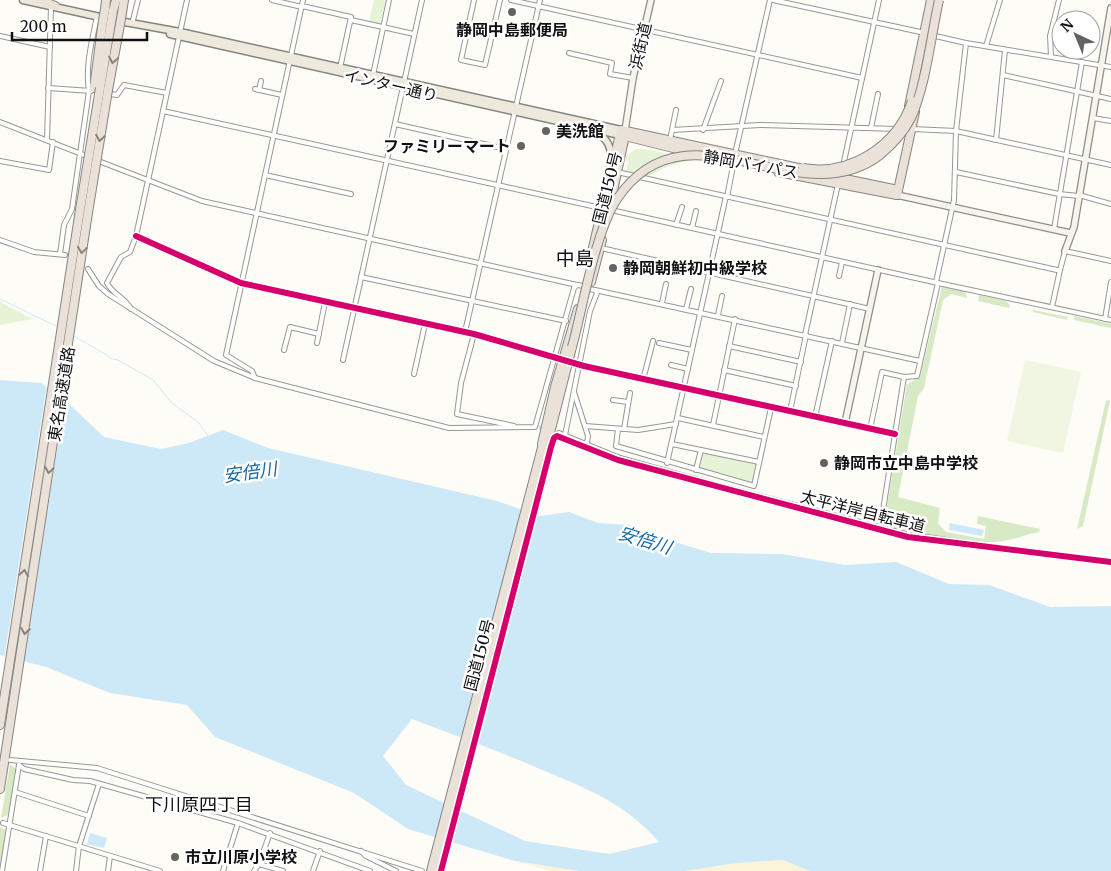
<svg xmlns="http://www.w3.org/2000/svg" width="1111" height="871" viewBox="0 0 1111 871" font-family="Merriweather,'Noto Sans JP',serif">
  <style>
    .green { fill: #e7f3d7 }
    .forest { fill: #d8eac5 }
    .sand { fill: #fcf4d9 }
    .pitch { fill: #f0f6e1 }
    .water { fill: #cde8f7; fill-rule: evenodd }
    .pier { fill: #fdfcf7 }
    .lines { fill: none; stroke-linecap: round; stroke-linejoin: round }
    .stream { stroke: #cde8f7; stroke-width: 1 }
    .street-tunnel { stroke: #dad9d4; stroke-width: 4; stroke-dasharray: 4 2; stroke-linecap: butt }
    .street-casing { stroke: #979795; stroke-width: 6 }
    .secondary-casing { stroke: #8e8d8b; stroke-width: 8 }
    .primary-casing { stroke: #858482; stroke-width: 9 }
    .highway-casing { stroke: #858482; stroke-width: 10 }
    .street { stroke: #fffffe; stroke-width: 4 }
    .secondary { stroke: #f6f4eb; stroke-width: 5.5 }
    .primary { stroke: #ede9dc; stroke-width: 6 }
    .highway { stroke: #eae1d8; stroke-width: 8 }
    .highway-bridge-casing { stroke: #858482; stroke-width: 10; stroke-linecap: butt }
    .highway-bridge { stroke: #eae1d8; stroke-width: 8 }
    .cycleway-casing { stroke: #fff; stroke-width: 9 }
    .cycleway { stroke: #d6006c; stroke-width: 6 }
    .oneway { stroke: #88837e }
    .poi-dot { fill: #646362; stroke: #fff; stroke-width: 2 }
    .labels { text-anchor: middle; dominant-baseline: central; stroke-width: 5; stroke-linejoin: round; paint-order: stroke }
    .poi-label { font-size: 16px; font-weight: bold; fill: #111; stroke: #fff; text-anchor: start }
    .street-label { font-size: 16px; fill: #111; stroke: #fff }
    .water-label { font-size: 18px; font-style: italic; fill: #1768a6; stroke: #fff }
    .neighbourhood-label { font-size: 18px; fill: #111; stroke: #fff }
    .quarter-label { font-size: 19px; fill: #111; stroke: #fff }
  </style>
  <rect width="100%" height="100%" fill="#fdfcf7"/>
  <g class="green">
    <path d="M374 0H386L380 24 369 21Z"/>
    <path d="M636 149H645L695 159 666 167 647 177 622 171H626L628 161 625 160 627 155Z"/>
    <path d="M0 302 33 319 0 325Z"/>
    <path d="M703 452 755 463 756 465 752 483 698 469Z"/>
  </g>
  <g class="forest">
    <path d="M942 286 965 291 967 298 951 294 943 300 924 388 918 396 898 497 940 508 938 524 946 532 984 539 986 526 977 524 978 516 1040 529 1039 532C1024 535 1008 542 994 542 958 543 919 533 884 525L907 384 920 377Z"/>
    <path d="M979 295 1006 301 1010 305 1009 308 978 301Z"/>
    <path d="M1033 310 1068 317 1067 320 1033 312Z"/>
    <path d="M1074 316 1111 324V328L1074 320Z"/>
    <path d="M1106 400 1110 401 1083 526 1077 529Z"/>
    <path d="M10 764 16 769 8 815 1 818Z"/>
    <path d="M0 827 6 830 0 867Z"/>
  </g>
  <g class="sand">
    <path d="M783 860 810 871H684L737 863Z"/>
    <path d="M515 861 576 871H579H551Z"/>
  </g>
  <path class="pitch" d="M1025 360 1081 372 1063 453 1007 441Z"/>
  <g class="water">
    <path d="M0 380 41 383 68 403 104 437 161 449 189 443 223 430 268 448 497 501 540 516 569 512 598 523 630 525 665 539 711 553 782 554 845 565 896 562 949 584 989 585 1050 607 1111 606V871H810L783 860 737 863 684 871H579L515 861 408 829 354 793 215 737 187 705 110 693 46 667 0 655ZM412 719C455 735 498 751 540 769 586 788 625 803 659 842L609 854 525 841 406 785 383 756Z"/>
    <path d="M950 523 984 530 982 536 949 530Z"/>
    <path d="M90 833 107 838 104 848 87 844Z"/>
  </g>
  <path class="pier" d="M47 384 65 398 24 664 4 659Z"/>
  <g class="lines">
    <g class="stream">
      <path d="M0 299 58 327"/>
      <path d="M72 335 107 355 111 359 118 360 153 380 171 402 199 423 208 436"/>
    </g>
    <path class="street-tunnel" d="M539 427 559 433"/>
    <defs>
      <g id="street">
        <path d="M272 0 302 7"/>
        <path d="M474 0 461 60 485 65 500 0"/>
        <path d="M511 0 862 78"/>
        <path d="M773 0 925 33"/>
        <path d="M302 6 351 17 340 68"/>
        <path d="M351 20 414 34"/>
        <path d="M132 24 138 0"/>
        <path d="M931 35 966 43 1111 67"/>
        <path d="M0 36 50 47"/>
        <path d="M986 46 1000 0"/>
        <path d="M569 53 612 63 610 74 633 78"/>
        <path d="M1051 56 1050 36 1059 0"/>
        <path d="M373 75 389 0"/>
        <path d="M1003 75 1111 99"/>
        <path d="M48 88 91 91"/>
        <path d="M255 89 282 95"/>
        <path d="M259 90 261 81"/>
        <path d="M98 92 117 95 124 85 167 93"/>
        <path d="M163 111 601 208"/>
        <path d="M1093 118 1111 121"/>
        <path d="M0 122 89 157"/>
        <path d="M395 124 506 149"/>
        <path d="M871 128 878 94"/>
        <path d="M912 129 956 131 1111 165"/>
        <path d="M672 130 760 125 898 129"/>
        <path d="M703 130 721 81"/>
        <path d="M47 140 51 6"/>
        <path d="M670 140 676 110"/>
        <path d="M996 140 1005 50"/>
        <path d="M735 154 770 0"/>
        <path d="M96 160 202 201 577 285"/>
        <path d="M0 161 49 170 53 142"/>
        <path d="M843 166 879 0"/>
        <path d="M617 172 1057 270H1060L1065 251 1111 261"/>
        <path d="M956 172 1059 194 1079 196"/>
        <path d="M265 175 351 194"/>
        <path d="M1079 195 1111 204"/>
        <path d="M727 197 734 161"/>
        <path d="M611 210 938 283"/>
        <path d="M676 225 682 207"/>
        <path d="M692 228 696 211"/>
        <path d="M1054 229 1082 62"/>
        <path d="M136 236 241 283 474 334 558 359"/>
        <path d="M0 240 34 252 65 255"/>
        <path d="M601 248 870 309"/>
        <path d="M60 254 64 225 72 209 89 91C85 66 92 41 97 16"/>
        <path d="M88 269 99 286 108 294 214 361 255 378 449 428 535 427 574 288 577 285 584 286"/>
        <path d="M839 276 842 262"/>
        <path d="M361 277 566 321"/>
        <path d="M936 282 954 200 956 131 966 43"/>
        <path d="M595 290 920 361"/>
        <path d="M662 303 666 284"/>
        <path d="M1052 307 1060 270"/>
        <path d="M131 309C126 298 112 294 107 283L121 257 130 252 136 236 187 0"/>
        <path d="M686 309 691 289"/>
        <path d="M718 315 722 296"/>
        <path d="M1105 319 1111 282"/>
        <path d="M465 332 540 0"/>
        <path d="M474 334 461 383 457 414 514 426"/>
        <path d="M805 335 838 184"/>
        <path d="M317 343 325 302"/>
        <path d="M659 343 692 350"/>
        <path d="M842 343 850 304"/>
        <path d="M729 346 801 362"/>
        <path d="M284 350 290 327 319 334"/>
        <path d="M343 360 422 0"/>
        <path d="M577 364 895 434"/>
        <path d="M671 365 688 369"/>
        <path d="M724 370 796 386"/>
        <path d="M414 374 425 324"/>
        <path d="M255 378 252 371 226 355 303 0"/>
        <path d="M643 380 653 341"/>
        <path d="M574 392 588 436 587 443"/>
        <path d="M613 400 628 402"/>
        <path d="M790 411 806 335"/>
        <path d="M815 417 832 341"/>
        <path d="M678 418 764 437"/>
        <path d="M713 425 735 319"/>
        <path d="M585 426 638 430 676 424"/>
        <path d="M618 429 616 446 754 486 771 408"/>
        <path d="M624 429 630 393"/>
        <path d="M870 429 882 372 904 377"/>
        <path d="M559 433 620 458 717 485 906 534 980 545"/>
        <path d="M565 435 590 311 597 293 595 290 589 289"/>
        <path d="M672 444 759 462"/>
        <path d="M667 463 726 196"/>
        <path d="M696 470 701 450"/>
        <path d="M881 523 904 377 917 376 938 283 1111 320"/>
        <path d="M10 760 97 768 422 871"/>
        <path d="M19 765 24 769 73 780 90 781 238 823 370 871"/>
        <path d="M15 792 89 816"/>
        <path d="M3 823 160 871"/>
        <path d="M361 851 366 856 396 871"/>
        <path d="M259 864 283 871"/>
        <path d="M2 871 19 765"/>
        <path d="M40 871 46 836"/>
        <path d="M76 871 79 846 99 784"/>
        <path d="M108 871 110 856"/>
        <path d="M223 871 238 823"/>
        <path d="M254 871 259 864 270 833"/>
        <path d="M313 871 320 851"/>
      </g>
      <g id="secondary">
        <path d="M625 131 633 78 651 0"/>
        <path d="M897 195 1070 233"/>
        <path d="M1065 251 1074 227 1111 8"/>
        <path d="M845 423 878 270"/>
      </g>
      <g id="primary">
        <path d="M23 0 100 17"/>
        <path d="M125 22 180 32 621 130"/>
        <path d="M170 34 620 135"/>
        <path d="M595 132C608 138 612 148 611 162"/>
      </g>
      <g id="highway">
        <path d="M40 0 55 6"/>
        <path d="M105 9 106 0"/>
        <path d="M113 11 116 0"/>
        <path d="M122 13 124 0"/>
        <path d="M94 88 102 27"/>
        <path d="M100 88 110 29"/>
        <path d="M108 90 119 30"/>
        <path d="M909 106 931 0"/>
        <path d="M625 136 701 155"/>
        <path d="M778 172 897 195"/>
        <path d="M821 174 898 190"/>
        <path d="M897 195 915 112"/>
        <path d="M608 214 624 140"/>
        <path d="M589 264 621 130 808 170"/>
        <path d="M591 282 602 240"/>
        <path d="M542 444 555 387 578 309"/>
        <path d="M0 725 79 216"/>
        <path d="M0 789 87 219"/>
        <path d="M431 871 544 440"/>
        <path d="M438 871 572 347"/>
      </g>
    </defs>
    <use href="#street" class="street-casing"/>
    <use href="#secondary" class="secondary-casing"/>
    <use href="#primary" class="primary-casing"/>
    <use href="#highway" class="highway-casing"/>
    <use href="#street" class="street"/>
    <use href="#secondary" class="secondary"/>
    <use href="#primary" class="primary"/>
    <use href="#highway" class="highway"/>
    <defs>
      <g id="highway-bridge">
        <path d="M102 27 105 9"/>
        <path d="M110 29 113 11"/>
        <path d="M119 30 122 13"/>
        <path d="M803 168C850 176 897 146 912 101"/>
        <path d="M79 216 100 88"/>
        <path d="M87 219 108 90"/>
        <path d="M572 347C583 307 595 232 617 199 687 95 798 218 880 155 892 145 904 132 911 118 926 85 931 36 939 0"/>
      </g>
    </defs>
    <use href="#highway-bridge" class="highway-bridge-casing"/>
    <use href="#highway-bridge" class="highway-bridge"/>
    <defs>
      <g id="cycleway">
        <path d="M136 236 241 283 474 334 584 366 895 434"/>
        <path d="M441 871 551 447 554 438 557 436 618 460 908 537 1111 562"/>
      </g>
    </defs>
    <use href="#cycleway" class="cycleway-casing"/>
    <use href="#cycleway" class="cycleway"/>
  </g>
  <defs><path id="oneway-chevron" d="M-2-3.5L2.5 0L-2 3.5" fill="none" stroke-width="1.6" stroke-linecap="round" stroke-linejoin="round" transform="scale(1.25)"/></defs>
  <g class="oneway">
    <use href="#oneway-chevron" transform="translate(113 60) rotate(101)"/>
    <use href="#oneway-chevron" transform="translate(100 138) rotate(99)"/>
    <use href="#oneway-chevron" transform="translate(82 250) rotate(98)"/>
    <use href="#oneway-chevron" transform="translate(49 470) rotate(99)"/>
    <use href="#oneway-chevron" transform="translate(24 573) rotate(-81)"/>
    <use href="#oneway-chevron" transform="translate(25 631) rotate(99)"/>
  </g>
  <g class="poi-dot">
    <circle cx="512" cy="12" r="5"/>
    <circle cx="546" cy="131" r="5"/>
    <circle cx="521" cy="146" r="5"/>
    <circle cx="613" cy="268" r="5"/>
    <circle cx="824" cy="463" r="5"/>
    <circle cx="175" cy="857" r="5"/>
  </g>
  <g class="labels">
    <g class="poi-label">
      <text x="512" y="30" text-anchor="middle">静岡中島郵便局</text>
      <text x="556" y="131">美洗館</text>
      <text x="511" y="146" text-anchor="end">ファミリーマート</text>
      <text x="623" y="268">静岡朝鮮初中級学校</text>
      <text x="834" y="463">静岡市立中島中学校</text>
      <text x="185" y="857">市立川原小学校</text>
    </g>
    <g class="street-label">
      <text transform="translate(640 46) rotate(-77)">浜街道</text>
      <text transform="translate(391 85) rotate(13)">インター通り</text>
      <text transform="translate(751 164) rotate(10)">静岡バイパス</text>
      <text transform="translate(607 188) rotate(-76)">国道150号</text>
      <text transform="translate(61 394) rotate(-81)">東名高速道路</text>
      <text transform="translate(863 511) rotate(14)">太平洋岸自転車道</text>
      <text transform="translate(479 655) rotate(-75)">国道150号</text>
    </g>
    <g class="water-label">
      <text transform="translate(250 472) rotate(-8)">安倍川</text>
      <text transform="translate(645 540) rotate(17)">安倍川</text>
    </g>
    <g class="neighbourhood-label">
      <text x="199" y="804">下川原四丁目</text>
    </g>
    <g class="quarter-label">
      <text x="575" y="258">中島</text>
    </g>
  </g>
  <g transform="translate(1076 35) rotate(316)"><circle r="24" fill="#ffffff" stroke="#a0a0a0"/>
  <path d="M0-4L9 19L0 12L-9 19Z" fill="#646362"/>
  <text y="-8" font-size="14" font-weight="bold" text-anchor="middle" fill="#111111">N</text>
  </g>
  <path d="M12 32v8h135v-8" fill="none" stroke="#111111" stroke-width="2.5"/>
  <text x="20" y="32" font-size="15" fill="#111111" stroke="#ffffff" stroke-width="4" paint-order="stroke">200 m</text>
</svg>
